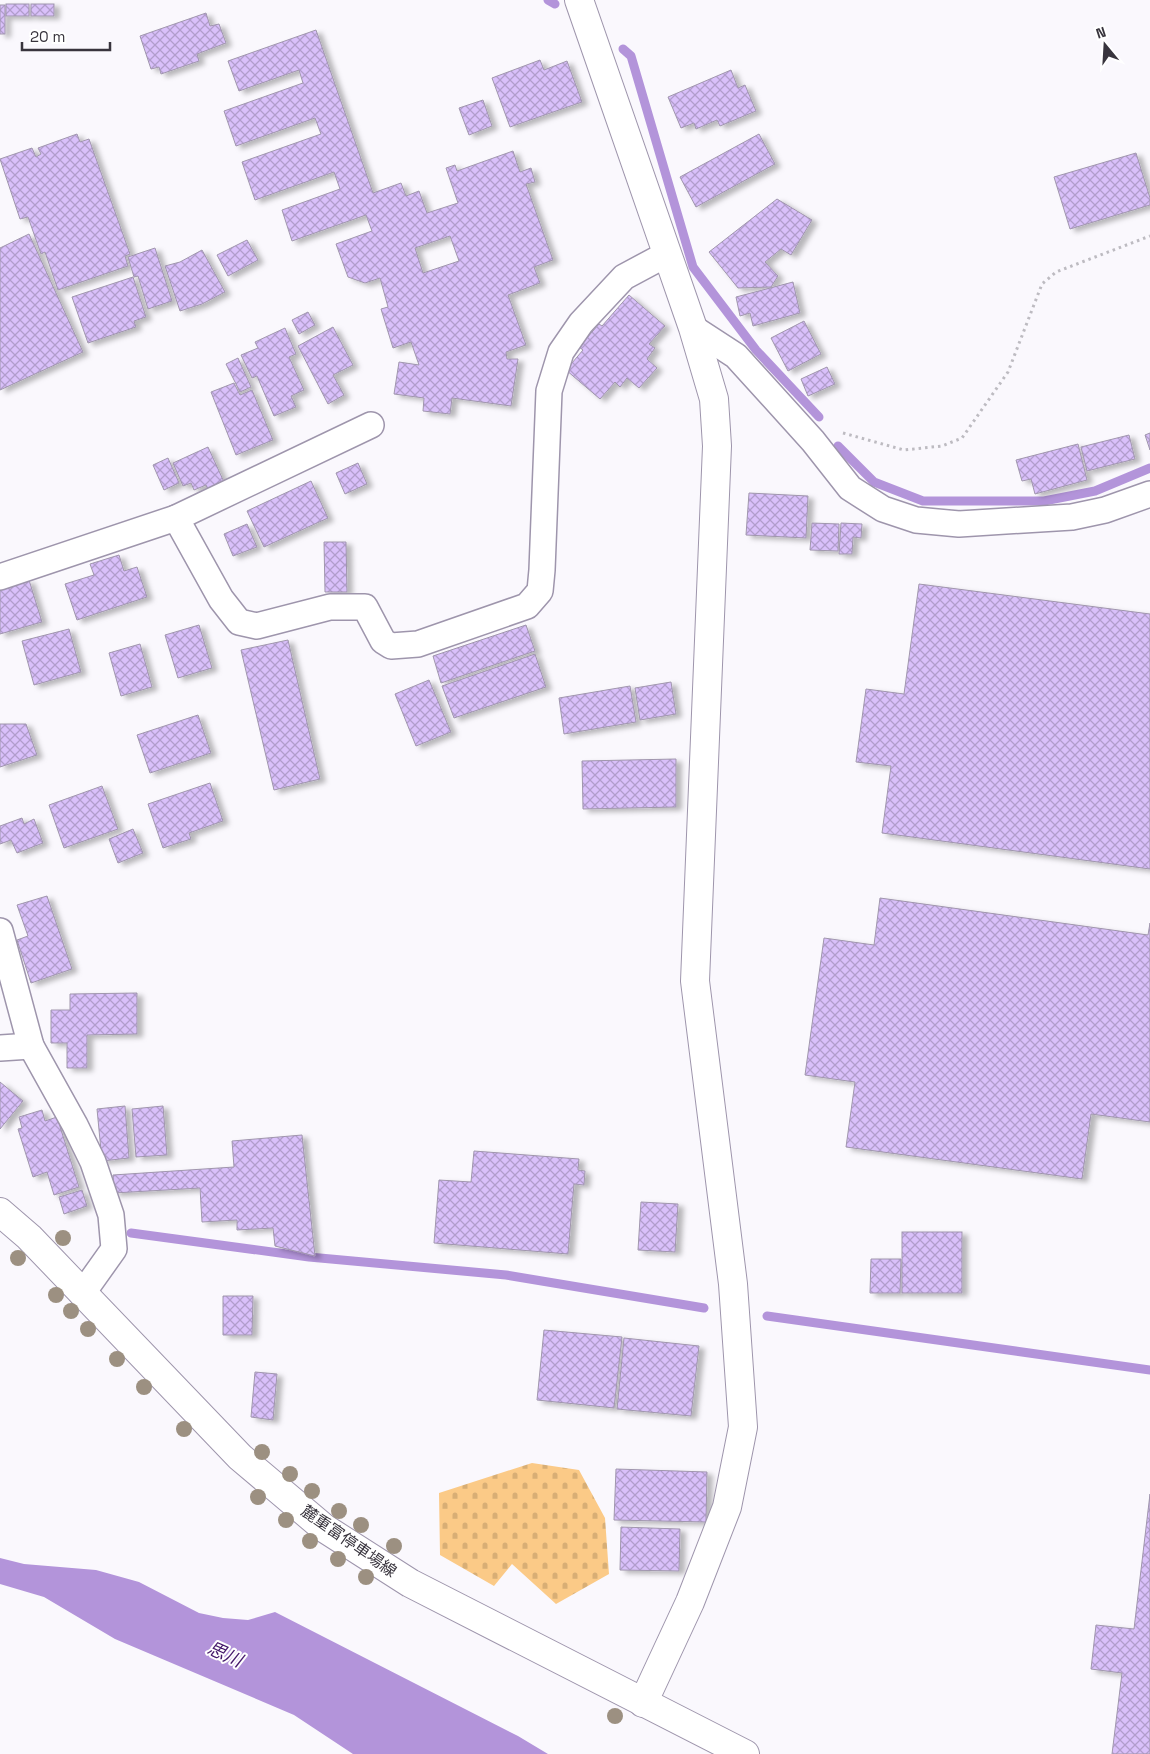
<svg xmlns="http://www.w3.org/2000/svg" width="1150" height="1754" viewBox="0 0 1150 1754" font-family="'Space Grotesk','Noto Sans JP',sans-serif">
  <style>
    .cemetery { fill: url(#cemetery-stones) }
    .water { fill: #b394da }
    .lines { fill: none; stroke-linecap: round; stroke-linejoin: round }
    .stream { stroke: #b394da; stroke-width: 9 }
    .building { fill: url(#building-cross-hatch); stroke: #a096ad; fill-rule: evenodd; filter: url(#shadow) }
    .minor-casing { stroke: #9e95ac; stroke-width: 28 }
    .tertiary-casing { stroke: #9e95ac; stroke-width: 30 }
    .primary-casing { stroke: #9e95ac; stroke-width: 30 }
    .path { stroke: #bdbbc1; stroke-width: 3; stroke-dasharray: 2.5 4; stroke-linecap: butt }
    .minor { stroke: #fff; stroke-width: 25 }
    .tertiary { stroke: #fff; stroke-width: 28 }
    .primary { stroke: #fff; stroke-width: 28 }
    .tree { fill: #9c9081 }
    .labels { text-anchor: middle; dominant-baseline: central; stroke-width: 4; stroke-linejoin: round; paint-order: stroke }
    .street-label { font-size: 16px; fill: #38343d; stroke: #fff }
    .water-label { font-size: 18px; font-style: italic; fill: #44186a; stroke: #fff }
  </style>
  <defs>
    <pattern id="cemetery-stones" width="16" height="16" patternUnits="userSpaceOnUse" patternTransform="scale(1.25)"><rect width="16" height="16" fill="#fbca87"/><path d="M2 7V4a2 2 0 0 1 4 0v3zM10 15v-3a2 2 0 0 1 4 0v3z" fill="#d8ae75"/></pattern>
    <pattern id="building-cross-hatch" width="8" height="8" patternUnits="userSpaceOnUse" patternTransform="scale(1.25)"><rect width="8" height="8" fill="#d9c0fa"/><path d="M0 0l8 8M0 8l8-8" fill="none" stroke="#b19dcc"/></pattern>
    <filter id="shadow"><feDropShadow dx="5.5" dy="3" stdDeviation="2.5" flood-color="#0004"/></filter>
  </defs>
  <rect width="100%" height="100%" fill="#faf8fd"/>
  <path class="cemetery" d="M532 1463 579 1470 605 1518 609 1574 556 1604 512 1564 494 1586 440 1555 439 1493Z"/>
  <path class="water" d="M0 1558 24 1564 96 1570 139 1582 199 1613 223 1618 248 1620 275 1612 518 1736 548 1754H353L294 1715 115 1639 44 1597 0 1584Z"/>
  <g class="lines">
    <g class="stream">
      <path d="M548 0 555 4"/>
      <path d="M623 49 631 56 693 267 756 350 819 417"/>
      <path d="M838 446 874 482 923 501H1044L1095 491 1150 468"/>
      <path d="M131 1233 309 1257 506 1275 704 1308"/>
      <path d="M767 1316 1150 1370"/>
    </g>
  </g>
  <g class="building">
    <rect x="6" y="4" width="23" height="12"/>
    <rect x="31" y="4" width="23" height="12"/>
    <rect x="0" y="5" width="5" height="29"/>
    <path d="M206 13 210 26 219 24 226 43 197 54 199 61 161 74 159 67 151 69 140 36Z"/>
    <path d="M316 30 373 193 401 183 406 196 419 191 427 213 458 203 446 168 455 165 457 171 513 151 520 172 531 168 535 182 526 184 553 260 534 267 540 283 508 295 526 345 506 352 507 359H518L511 406 452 398 450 414 423 411 424 398 394 394 399 362 419 365 411 342 393 348 381 309 388 307 380 278 365 283 348 277 336 244 372 231 366 215 292 241 282 210 340 189 334 172 255 200 242 162 321 134 315 118 236 146 224 111 303 83 299 70 239 91 228 61ZM450 236 459 261 423 273 415 248Z"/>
    <path d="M540 60 544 70 567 61 582 102 510 127 492 78Z"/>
    <path d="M731 70 738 88 745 85 756 111 720 126 717 120 696 129 694 123 681 128 668 97Z"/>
    <path d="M483 100 492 126 469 135 459 108Z"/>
    <path d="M77 134 80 142 89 139 130 254 125 256 128 266 58 290 45 252 41 254 28 217 20 219 0 159 32 148 36 157 41 154 38 148Z"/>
    <path d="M759 134 775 164 696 207 680 177Z"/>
    <path d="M1136 153 1150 198V205L1070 229 1054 177Z"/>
    <path d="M777 199 812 220 791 255 781 249 765 262 778 276 771 287 738 288 709 252Z"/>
    <path d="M29 234 83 352 0 390V248Z"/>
    <path d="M247 240 258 260 228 276 217 255Z"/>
    <path d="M155 248 172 301 148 309 138 276 134 277 128 257Z"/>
    <path d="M202 250 225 292 202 304 180 311 165 266 180 262Z"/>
    <path d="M133 277 146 317 134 321 136 327 88 343 72 297Z"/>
    <path d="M793 282 800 313 753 326 750 313 740 316 736 297Z"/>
    <path d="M629 295 665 326 649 344 655 348 647 359 657 368 639 388 627 378 620 387 615 382 600 399 566 370 583 350 579 347 599 324 602 326Z"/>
    <path d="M308 312 315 325 299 334 292 320Z"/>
    <path d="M804 321 821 354 788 371 771 338Z"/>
    <path d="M333 327 353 365 333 375 344 395 328 404 298 346Z"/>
    <path d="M285 328 296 354 289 357 304 390 291 396 296 407 274 416 257 376 252 378 241 355 258 348 255 342Z"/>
    <path d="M238 358 251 387 240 392 226 364Z"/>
    <path d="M827 367 835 384 808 396 801 379Z"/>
    <path d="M234 383 240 395 252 390 273 440 236 455 211 392Z"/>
    <path d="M1150 433V450L1145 435Z"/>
    <path d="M1129 435 1135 459 1087 471 1081 447Z"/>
    <path d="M1078 444 1087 480 1035 494 1031 479 1022 481 1016 460Z"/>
    <path d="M208 447 224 482 208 490 206 485 194 490 191 483 183 486 173 463Z"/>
    <path d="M168 458 179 483 164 490 153 465Z"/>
    <path d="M358 463 367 484 345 494 336 473Z"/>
    <path d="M311 481 328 518 264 547 247 511Z"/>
    <path d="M749 493 808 496 806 538 746 535Z"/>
    <path d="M812 523 839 524 838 551 810 550Z"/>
    <path d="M841 523 862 524 861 538 853 537 852 554H839Z"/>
    <path d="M247 524 257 547 233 556 224 534Z"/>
    <path d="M324 542H346L347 592H325Z"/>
    <path d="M119 555 124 571 137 567 147 597 77 620 65 584 94 575 90 564Z"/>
    <path d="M29 580 42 622 0 634V589Z"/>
    <path d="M919 584 1150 614V869L882 833 891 766 856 762 866 689 904 694Z"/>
    <path d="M199 625 212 668 178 678 165 635Z"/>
    <path d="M526 625 535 651 441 683 433 656Z"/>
    <path d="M69 629 81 672 34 685 22 641Z"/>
    <path d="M288 640 320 779 274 790 241 650Z"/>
    <path d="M140 644 152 687 121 696 109 653Z"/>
    <path d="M535 654 546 687 454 718 442 686Z"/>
    <path d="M429 680 451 732 416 746 395 694Z"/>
    <path d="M671 682 676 714 640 720 635 688Z"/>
    <path d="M630 686 636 722 564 734 559 698Z"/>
    <path d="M198 715 211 753 150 773 137 735Z"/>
    <path d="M0 724H26L37 755 0 767Z"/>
    <path d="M676 759V807L583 809 582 761Z"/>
    <path d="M210 783 223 821 189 833 191 839 163 848 148 804Z"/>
    <path d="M102 786 118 829 64 848 49 805Z"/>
    <path d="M22 818 24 824 34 819 43 843 17 853 11 840 0 844V826Z"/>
    <path d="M133 829 143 853 118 863 109 839Z"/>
    <path d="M47 896 72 969 31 983 17 940 28 936 17 905Z"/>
    <path d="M880 898 1148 935 1150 923V1122L1091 1114 1082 1179 846 1147 855 1082 805 1075 824 938 874 945Z"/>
    <path d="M137 993V1034L87 1035V1068H67V1043H51V1010H70V994Z"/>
    <path d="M0 1082 23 1101 0 1129Z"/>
    <path d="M125 1106 129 1158 102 1161 97 1109Z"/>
    <path d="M163 1106 167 1155 136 1157 132 1109Z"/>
    <path d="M42 1110 45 1121 57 1117 79 1187 54 1195 47 1172 33 1177 18 1129 22 1128 19 1117Z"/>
    <path d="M302 1135 315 1256 275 1246 273 1228 237 1230V1220L202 1222 200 1188 114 1193 113 1175 234 1167 232 1141Z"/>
    <path d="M474 1151 579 1159 578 1170 585 1171 584 1185 574 1184 568 1254 434 1243 439 1180 471 1182Z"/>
    <path d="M82 1190 87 1206 64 1214 59 1197Z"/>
    <path d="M641 1202 678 1204 675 1252 638 1250Z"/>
    <rect x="902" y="1232" width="60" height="61"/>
    <path d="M871 1259H901L900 1293H870Z"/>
    <path d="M223 1296H253L252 1335H223Z"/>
    <path d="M544 1330 622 1337 614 1408 537 1400Z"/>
    <path d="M624 1338 699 1346 691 1416 617 1409Z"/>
    <path d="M255 1372 277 1374 273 1420 251 1417Z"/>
    <path d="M616 1469 707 1472 706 1522 614 1520Z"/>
    <path d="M1150 1494V1754H1112L1122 1673 1091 1669 1096 1625 1134 1629Z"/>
    <path d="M621 1527 680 1529 679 1571 620 1570Z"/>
  </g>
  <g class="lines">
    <defs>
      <g id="minor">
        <path d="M693 328 736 356 813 441 850 488 883 509 916 520 959 524 1072 517 1105 510 1150 494"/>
        <path d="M176 518 371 425"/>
        <path d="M0 577 176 518 221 599 239 622 257 626 330 607H365L383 641 391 646 418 644 527 606 540 591 542 570 549 391 561 352 581 323 624 277 667 254"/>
        <path d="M0 931 31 1046 75 1125 93 1162 111 1215 114 1249 82 1294"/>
        <path d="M0 1048 31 1046"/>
      </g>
      <path id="tertiary" d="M579 0 693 328 714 399 717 446 695 981 733 1284 743 1427 727 1507 690 1602 643 1703"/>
      <path id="primary" d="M0 1212 29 1237 240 1457 324 1528 410 1583 745 1754"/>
    </defs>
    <use href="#minor" class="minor-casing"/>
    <use href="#tertiary" class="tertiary-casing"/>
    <use href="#primary" class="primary-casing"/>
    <path class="path" d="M843 433 904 450 942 446 962 438 1008 372 1042 284 1056 272 1150 236"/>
    <use href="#minor" class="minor"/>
    <use href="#tertiary" class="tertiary"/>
    <use href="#primary" class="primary"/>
  </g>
  <g class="tree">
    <circle cx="63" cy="1238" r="8"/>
    <circle cx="18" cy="1258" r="8"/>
    <circle cx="56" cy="1295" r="8"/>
    <circle cx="71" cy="1311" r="8"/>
    <circle cx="88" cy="1329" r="8"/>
    <circle cx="117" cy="1359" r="8"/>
    <circle cx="144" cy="1387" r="8"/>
    <circle cx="184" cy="1429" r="8"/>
    <circle cx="262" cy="1452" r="8"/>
    <circle cx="290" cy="1474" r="8"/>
    <circle cx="312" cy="1491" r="8"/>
    <circle cx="258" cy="1497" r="8"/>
    <circle cx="339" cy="1511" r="8"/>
    <circle cx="286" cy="1520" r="8"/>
    <circle cx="361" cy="1525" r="8"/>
    <circle cx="310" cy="1541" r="8"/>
    <circle cx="394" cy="1546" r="8"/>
    <circle cx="338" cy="1559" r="8"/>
    <circle cx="366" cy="1577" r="8"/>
    <circle cx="615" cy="1716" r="8"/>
  </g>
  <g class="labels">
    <g class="street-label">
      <text transform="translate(349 1541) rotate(35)">麓重富停車場線</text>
    </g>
    <g class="water-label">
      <text transform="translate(225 1654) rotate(24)">思川</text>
    </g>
  </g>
  <g transform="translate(1105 45) rotate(342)" stroke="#ffffff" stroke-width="4" paint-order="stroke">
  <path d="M0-4L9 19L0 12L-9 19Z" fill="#38343d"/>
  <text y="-8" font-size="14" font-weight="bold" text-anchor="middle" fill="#38343d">N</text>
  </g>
  <path d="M22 42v8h88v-8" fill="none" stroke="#38343d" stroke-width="2.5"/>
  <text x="30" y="42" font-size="15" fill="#38343d" stroke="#ffffff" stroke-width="4" paint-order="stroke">20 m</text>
</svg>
